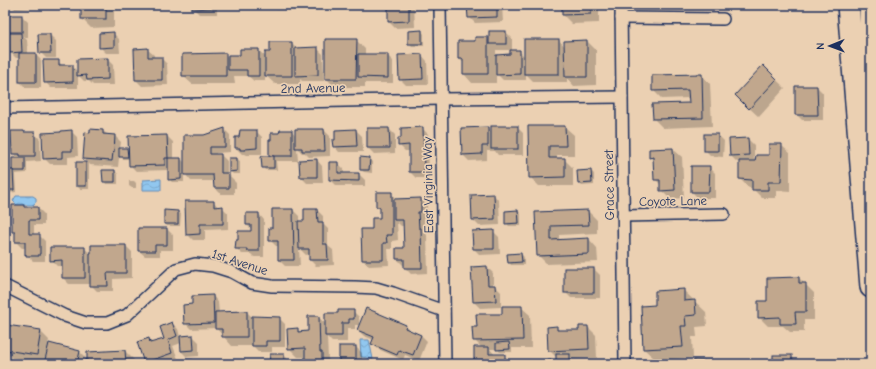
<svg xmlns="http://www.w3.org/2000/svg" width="876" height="369" viewBox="0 0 876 369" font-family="'Comic Neue',sans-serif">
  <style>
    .water { fill: url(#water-waves); stroke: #628ab5 }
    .shadow { fill: #0003; fill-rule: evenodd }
    .building { fill: #c1a78d; stroke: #1b2f5e }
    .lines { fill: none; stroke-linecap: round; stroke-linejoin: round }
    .street-casing { stroke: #1b2f5e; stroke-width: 14 }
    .highway-casing { stroke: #1b2f5e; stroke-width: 24 }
    .street { stroke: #ebd0b2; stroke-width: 11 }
    .highway { stroke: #ebd0b2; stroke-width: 21 }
    .labels { text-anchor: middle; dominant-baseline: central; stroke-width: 3.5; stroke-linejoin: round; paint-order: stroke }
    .street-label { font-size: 13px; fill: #1b2f5e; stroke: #ebd0b2 }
  </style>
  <defs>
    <pattern id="water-waves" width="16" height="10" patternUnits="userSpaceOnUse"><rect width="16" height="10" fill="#91c7ef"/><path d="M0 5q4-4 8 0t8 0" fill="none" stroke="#7cabcf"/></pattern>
  </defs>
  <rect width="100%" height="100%" fill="#ebd0b2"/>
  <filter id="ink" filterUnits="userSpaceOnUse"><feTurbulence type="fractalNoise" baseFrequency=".025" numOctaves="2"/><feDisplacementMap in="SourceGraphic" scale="8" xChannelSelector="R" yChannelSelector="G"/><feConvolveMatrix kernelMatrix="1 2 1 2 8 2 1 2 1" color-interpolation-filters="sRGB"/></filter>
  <g filter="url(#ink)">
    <g class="water">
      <path d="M161 179V190H143V180Z"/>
      <path d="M16 196H33L36 198V202L33 205H17L13 201Z"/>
      <path d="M360 340H369L373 359 361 357Z"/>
    </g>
    <g class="shadow">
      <path d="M12 5H34V8L15 9Z"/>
      <path d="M48 5H77V8L52 9Z"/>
      <path d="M82 5H114V27L91 28 82 19Z"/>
      <path d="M193 5H217V14H199L193 8Z"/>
      <path d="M224 5H251V6H225Z"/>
      <path d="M272 5H284L277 10Z"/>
      <path d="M389 5H414L415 27 395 28 389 22Z"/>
      <path d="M468 5H502L503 22 475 23 469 17Z"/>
      <path d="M563 5H599V23L572 24 563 15Z"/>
      <path d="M22 16 28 22V37H24L27 40 28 54H35L41 60V88H26L20 82V58H16L10 52 12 34 9 31Z"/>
      <path d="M422 31 424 34V46H412L409 43Z"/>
      <path d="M490 32H506L512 38V51H519L525 57 559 40 565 47 587 41 596 50V85L574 86 567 78V82H534L526 74V80H503L496 73V83H472L464 74V63L459 59 476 42 487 38 490 41ZM496 50H511V55L496 56Z"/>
      <path d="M113 33 119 39 120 53H106L100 47Z"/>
      <path d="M50 35 56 41V58H46L40 52Z"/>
      <path d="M356 40 365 49V55H387L393 61V83H365V87H335L326 78Z"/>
      <path d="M291 43 297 49 317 48 323 54 324 81H302L300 79V84H275L265 75V81H254L248 76H234L235 84H192L183 76 225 54 229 58 241 56 258 50 266 57 271 53Z"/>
      <path d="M148 50 154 55V58H161L167 64 168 85 142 86 136 80Z"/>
      <path d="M422 55 427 61 428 85H406L400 79Z"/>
      <path d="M107 59 113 65 114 85H93L89 81H84L78 75V88H51L45 82 58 61 63 66H72L78 72Z"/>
      <path d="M763 67 785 88 759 117 745 104Z"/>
      <path d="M702 75 710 84 712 126 663 128 654 119 653 105 690 104 689 98 662 99 653 90Z"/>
      <path d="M796 87H817L823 93V120H802L796 114Z"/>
      <path d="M517 127 523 133V155H498L495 151H487V160L469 161 463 155 487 128 492 133Z"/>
      <path d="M529 127H565L574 135V155H557V159H564L573 168V186H539L530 177Z"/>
      <path d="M422 128 428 134 429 178H416L410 172V151H405L399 145Z"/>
      <path d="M224 129 230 135V152L216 153V155H221L227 161V174H228L234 180V181L236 183V188H234V194H221L215 188V181H191L184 173V182H172L169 179V170L136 171 130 165V159H123L120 156V158H119L118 167 90 165 89 163V189H80L77 186V163H88L84 159 91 134 103 131 108 135 115 136 121 142 120 149H127L130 152 167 136 173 142V159H181L185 163 204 136Z"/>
      <path d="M389 129 395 135V153L374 154 368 148Z"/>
      <path d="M324 130 330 136V156L309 157 305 153H302L297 148 298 161H276L277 170H265L263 167 270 157 280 134 292 131 296 136Z"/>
      <path d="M356 130 362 136 363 152H339L334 146 336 141V131Z"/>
      <path d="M71 131 77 137 78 156 68 157V164H50L44 158Z"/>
      <path d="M256 131 262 137V154H250V155H247L245 154H242L236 148 240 138Z"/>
      <path d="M25 133H34L40 139 41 161 27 162V173L15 174 16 192 8 193 6 190 5 171H13L18 159 13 153Z"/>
      <path d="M718 135 724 141 723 157 711 156 705 150Z"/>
      <path d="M748 139 754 145V162L770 156 781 145 790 153V191L776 190V198H762L753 189V188H749L740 179V161L737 162 731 156Z"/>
      <path d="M673 149 682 157 684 198 670 199 661 190V185L655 179V161L650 157Z"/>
      <path d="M237 159 240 161V174H233L230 171Z"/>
      <path d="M369 159 372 162V173L364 172 361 170Z"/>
      <path d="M317 160 322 166 323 183H307L301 177Z"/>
      <path d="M330 163H338L344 169V174H359L365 180V186H336L330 180Z"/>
      <path d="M709 167 715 173V198H698L692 192Z"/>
      <path d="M115 171 118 174V184H106L104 181Z"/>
      <path d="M591 171 594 174V185L582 186 579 183Z"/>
      <path d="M129 181H134L136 183V188H132L129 186Z"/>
      <path d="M391 193 397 200 421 199 427 205V218H424V232L427 235 428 273 411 274 405 268V265H403L397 259 405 249 404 226H401L397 222 398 240 392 241V249H388L389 265 369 266 363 260 373 230 381 219V210L377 206Z"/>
      <path d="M494 195 499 201 500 225 479 226 473 220Z"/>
      <path d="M214 202 219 208 222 207 228 213V229L205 230V240H193L187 234Z"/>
      <path d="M13 206H23L26 208H38L44 214V225H34V235H39L45 241V261H33L26 254V248H22L16 242V235L13 232Z"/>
      <path d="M293 210 299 216V222H305L317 210 323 216V224L328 229V246L333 250 334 265 316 266 310 260V254L306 255 299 248 300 266H285L279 260V246H276L270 240 273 229Z"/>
      <path d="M518 211 521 214V226H509L506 223Z"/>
      <path d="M588 211 597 220V233L559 235V240L589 239 597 248 598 262 547 264 538 255 536 213Z"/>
      <path d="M178 212 181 214 180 226H167L165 223Z"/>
      <path d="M259 214 264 220V257H254L251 254H242L236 248 252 232V230L247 225Z"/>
      <path d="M167 229 173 235V250H160V256H145L139 251Z"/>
      <path d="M493 231 499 237 500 254 480 255 474 249Z"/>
      <path d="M126 246 132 252V278L113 279V291H97L91 285V284H69L63 278V266H57L51 260 84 248 90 253Z"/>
      <path d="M521 254 524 257V265H511L509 262Z"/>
      <path d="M487 267 493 273V286H495L501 292V307L480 308 474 302Z"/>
      <path d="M565 269H594L600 275V298H571L565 292Z"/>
      <path d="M799 278 814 293V320H804V332H790L783 326H768L759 317 768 302Z"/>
      <path d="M683 290 706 312 707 326 696 327 697 337H692L693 358 656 360 644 349Z"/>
      <path d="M213 296 218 302 219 313 247 312 252 317 279 318 285 324V347H272V352H259L253 346H232L216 328 191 329 185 323 193 305Z"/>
      <path d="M521 307 530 315 531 348H512V352H500L497 349H490L495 355H504L513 364H475L482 348 474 340 478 328Z"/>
      <path d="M367 309 406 326 411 331 421 335 427 341 419 361 405 355 403 360 378 349 372 343 374 340 364 336 358 330Z"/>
      <path d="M353 311 359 317V325H355V329H347V342H332L327 337 328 359 330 361V364H306V357H298L289 348 297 329 300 332H309L318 317 326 324 339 314Z"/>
      <path d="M172 323 178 329 180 337 193 336 199 342V356L187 357 181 351V343L173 346 178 359 163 364H147L145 362 148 339 153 343 165 339Z"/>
      <path d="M556 327 560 331H581L588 327 596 335 597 358 572 359V363H558V364H557V358L549 350Z"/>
      <path d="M5 330 6 331H40L49 340 48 344 79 351 85 357 84 364H45V363L12 358 7 353H5Z"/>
      <path d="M356 347 362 353V364H342L340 362Z"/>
      <path d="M125 351 134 360V364H86Z"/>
      <path d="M284 355 287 358V364H270Z"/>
      <path d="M791 356 797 362V364H774Z"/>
    </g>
    <g class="building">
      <rect x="81" y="5" width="25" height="14"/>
      <path d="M192 5H212V8L192 9Z"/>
      <path d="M388 5H409V21L388 22Z"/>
      <path d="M467 5H497V17L468 18Z"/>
      <path d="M562 5H591V14L562 15Z"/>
      <rect x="8" y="15" width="14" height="17"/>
      <path d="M422 30V44H408V31Z"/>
      <rect x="489" y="31" width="17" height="13"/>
      <path d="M114 32V47L99 48V33Z"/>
      <path d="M8 33H21L22 52 9 53Z"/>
      <path d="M38 34H50L51 53H39Z"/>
      <path d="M475 37H488V74H463V59H458V41H475Z"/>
      <path d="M325 39H357L356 79H325Z"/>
      <rect x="524" y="39" width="35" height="35"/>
      <path d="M587 40V77H565L564 41Z"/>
      <path d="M270 42H292V76H265V52H270Z"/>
      <path d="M318 47V75L295 76V48Z"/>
      <path d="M148 48V57H162V80H135L134 49Z"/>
      <path d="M240 49H259V76H247V70H228V55H240Z"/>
      <path d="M510 50H520V74L496 75V55L510 54Z"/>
      <rect x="19" y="53" width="17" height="29"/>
      <path d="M226 53V76H182V54Z"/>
      <path d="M358 54H388V78L358 77Z"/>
      <path d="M422 54 423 79 399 80 398 55Z"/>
      <path d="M108 58V79L87 80 86 75 77 76V59Z"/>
      <path d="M43 60H59V65H73V82L44 83Z"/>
      <path d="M763 65 777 79 749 109 735 95Z"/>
      <path d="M702 74 703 118 653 119 652 104 689 103 688 90 652 91V75Z"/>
      <path d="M795 86H817L818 115H795Z"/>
      <rect x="491" y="126" width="27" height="23"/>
      <path d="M528 126H565L566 146H549V158H565V177L529 178Z"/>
      <path d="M423 127 424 172H409V145L398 146V138H401V128Z"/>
      <path d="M488 127V146H482V154L462 155 461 128Z"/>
      <path d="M225 128V147H210V154H221V173H229V188H214L213 175H184V135H204Z"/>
      <path d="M367 128H389L390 148H367Z"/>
      <path d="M90 129 103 130V134L115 135 114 153 113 152 112 161 83 159 85 132 90 133Z"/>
      <path d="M295 129H324L325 151H302V148H295Z"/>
      <path d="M356 129 357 146 333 147 332 140H335V130Z"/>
      <path d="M72 130V151H62V158L43 159 42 133 61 132V131Z"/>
      <path d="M240 130H257V148L245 149V150H240V148H235V137H239Z"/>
      <path d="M280 130H292V156H269V140H271V133H279Z"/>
      <path d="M11 131H24V132H35V156H20V154H12Z"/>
      <rect x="704" y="134" width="14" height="17"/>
      <path d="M167 135 168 158H165V165L129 166 128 136Z"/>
      <path d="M748 138 749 155 730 156 729 139Z"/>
      <path d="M769 144H782L781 182H768V190H752V180L739 179V161H755L756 155H769Z"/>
      <path d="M119 148H127L128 157H119Z"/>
      <path d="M673 148 675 190 660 191V180H654L653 157 649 158V149Z"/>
      <path d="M261 156H274V168H262Z"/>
      <path d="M360 157 370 158 369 170H360Z"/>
      <path d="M12 158H25V171H13V170H12Z"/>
      <path d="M168 158H181V179L168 180Z"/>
      <path d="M229 158H237V171L229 172Z"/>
      <path d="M317 159V177H300L299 160Z"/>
      <rect x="76" y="162" width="10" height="24"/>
      <path d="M329 162H338V173H359V181L329 180Z"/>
      <path d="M691 166H710L709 192H691Z"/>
      <path d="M5 170H13L14 190H5Z"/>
      <path d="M102 170H115V182H103Z"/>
      <path d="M591 170 592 183 578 184 577 171Z"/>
      <path d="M376 192H392V235H386L387 243H383V260H362L361 229H372V218H380V207H376Z"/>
      <path d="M494 194 495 219 472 220 471 195Z"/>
      <path d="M421 198V212H418L419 228H421L422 268H404V259H396V248H404L403 220H394V199Z"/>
      <path d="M185 201H214V207L223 206V224H200V234L186 235Z"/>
      <path d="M12 205H24V207H38V220H29V234H40V254H39V256H26V254L25 255V242H15V232H12Z"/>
      <path d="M272 209H293L294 260H278V241H269V228H272Z"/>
      <path d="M304 209H317L318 222H323V244H327L328 260H309V249H299L298 221H304Z"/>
      <path d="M164 210 178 211V224H164Z"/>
      <path d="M518 210 519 223 505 224V211Z"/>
      <path d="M588 210 589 225 551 226V240L589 238V254L537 256 535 212Z"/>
      <path d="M246 213H259V251H247V249H235L236 240H238V231H251V225H246Z"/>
      <path d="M138 228H167V245H155V251H138Z"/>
      <path d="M494 230V249H473L472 231Z"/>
      <path d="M91 245H126V273H107L108 286H90V253H91Z"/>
      <path d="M50 247H85V278H62V260L50 261Z"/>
      <path d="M521 253 522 262 508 263 507 254Z"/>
      <path d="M487 266 488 285H495L496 301 473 302 471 267Z"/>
      <rect x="564" y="268" width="30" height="25"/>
      <path d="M799 277V283H806V312H795L796 324H780V317L758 318V301H767V278Z"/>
      <path d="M684 289V301L695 300 696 315 685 316 686 326H681L683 347 643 349 641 306 655 305V291Z"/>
      <path d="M213 295 214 323 184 324 183 305 192 304V296Z"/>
      <path d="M502 306H522L523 340 473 341 472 327H477L476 314H502Z"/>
      <path d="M366 308 406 325 405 328 421 335 413 355 399 350 397 355 371 344 374 337 357 330Z"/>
      <path d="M338 310H354V319H349V323H342V336H325V313H338Z"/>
      <path d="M247 311V337H222V329H215V312Z"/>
      <path d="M252 316 280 317V341H266V346H252Z"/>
      <path d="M308 316H319L320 352H322V364H305V348L288 349 287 329 298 328V332L308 331Z"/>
      <path d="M172 322 177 336 168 340 172 353 144 363 137 342 149 338 150 343 164 339 160 327Z"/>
      <path d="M6 325 41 330 37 355 5 350Z"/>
      <path d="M557 326V330H579V326H588L589 349 548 351 547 327Z"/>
      <path d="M193 335 194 350 181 351 180 336Z"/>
      <path d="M509 342 510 349 496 350V343Z"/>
      <path d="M49 343 80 351 77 364H44Z"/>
      <rect x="339" y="346" width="17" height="16"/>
      <path d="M474 347H489V354H505V364H474Z"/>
      <path d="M125 350 126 364H85V360H87V352Z"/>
      <path d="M270 354H284V364H269Z"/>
      <rect x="556" y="354" width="14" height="10"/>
      <rect x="773" y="355" width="19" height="9"/>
      <path d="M179 360H193L194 364H179Z"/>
      <path d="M552 360 553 364H534V361Z"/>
      <path d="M694 360 717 361V364H693Z"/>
    </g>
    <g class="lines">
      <defs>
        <g id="street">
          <path d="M440 5 445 364"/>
          <path d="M621 5 625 364"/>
          <path d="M621 18 723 19"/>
          <path d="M5 108 441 99 622 97"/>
          <path d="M623 216 724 214"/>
          <path d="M5 286 65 316 86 323H107L127 315 176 269 195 264 213 266 232 272 252 283 272 286 355 287 376 288 393 293 444 311"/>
        </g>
        <g id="highway">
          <path d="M848 5 871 287"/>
          <path d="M870 5 871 128"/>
        </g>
      </defs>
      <use href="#street" class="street-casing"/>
      <use href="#highway" class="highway-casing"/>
      <use href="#street" class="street"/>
      <use href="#highway" class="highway"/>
    </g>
  </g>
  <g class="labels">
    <g class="street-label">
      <text transform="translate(313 88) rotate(-1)">2nd Avenue</text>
      <text transform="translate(428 185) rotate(-91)">East Virginia Way</text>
      <text transform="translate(609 185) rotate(-91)">Grace Street</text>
      <text transform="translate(673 201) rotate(-1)">Coyote Lane</text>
      <text transform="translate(240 262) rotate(18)">1st Avenue</text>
    </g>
  </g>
  <rect width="876" height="369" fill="none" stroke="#ebd0b2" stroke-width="20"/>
  <rect x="10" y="10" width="856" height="349" fill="none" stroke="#1b2f5e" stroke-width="1.5" filter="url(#ink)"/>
  <g transform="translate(830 46) rotate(269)" stroke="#ebd0b2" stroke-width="3" paint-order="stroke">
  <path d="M0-3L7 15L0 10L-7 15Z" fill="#1b2f5e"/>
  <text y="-6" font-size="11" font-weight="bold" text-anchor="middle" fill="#1b2f5e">N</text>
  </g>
</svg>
